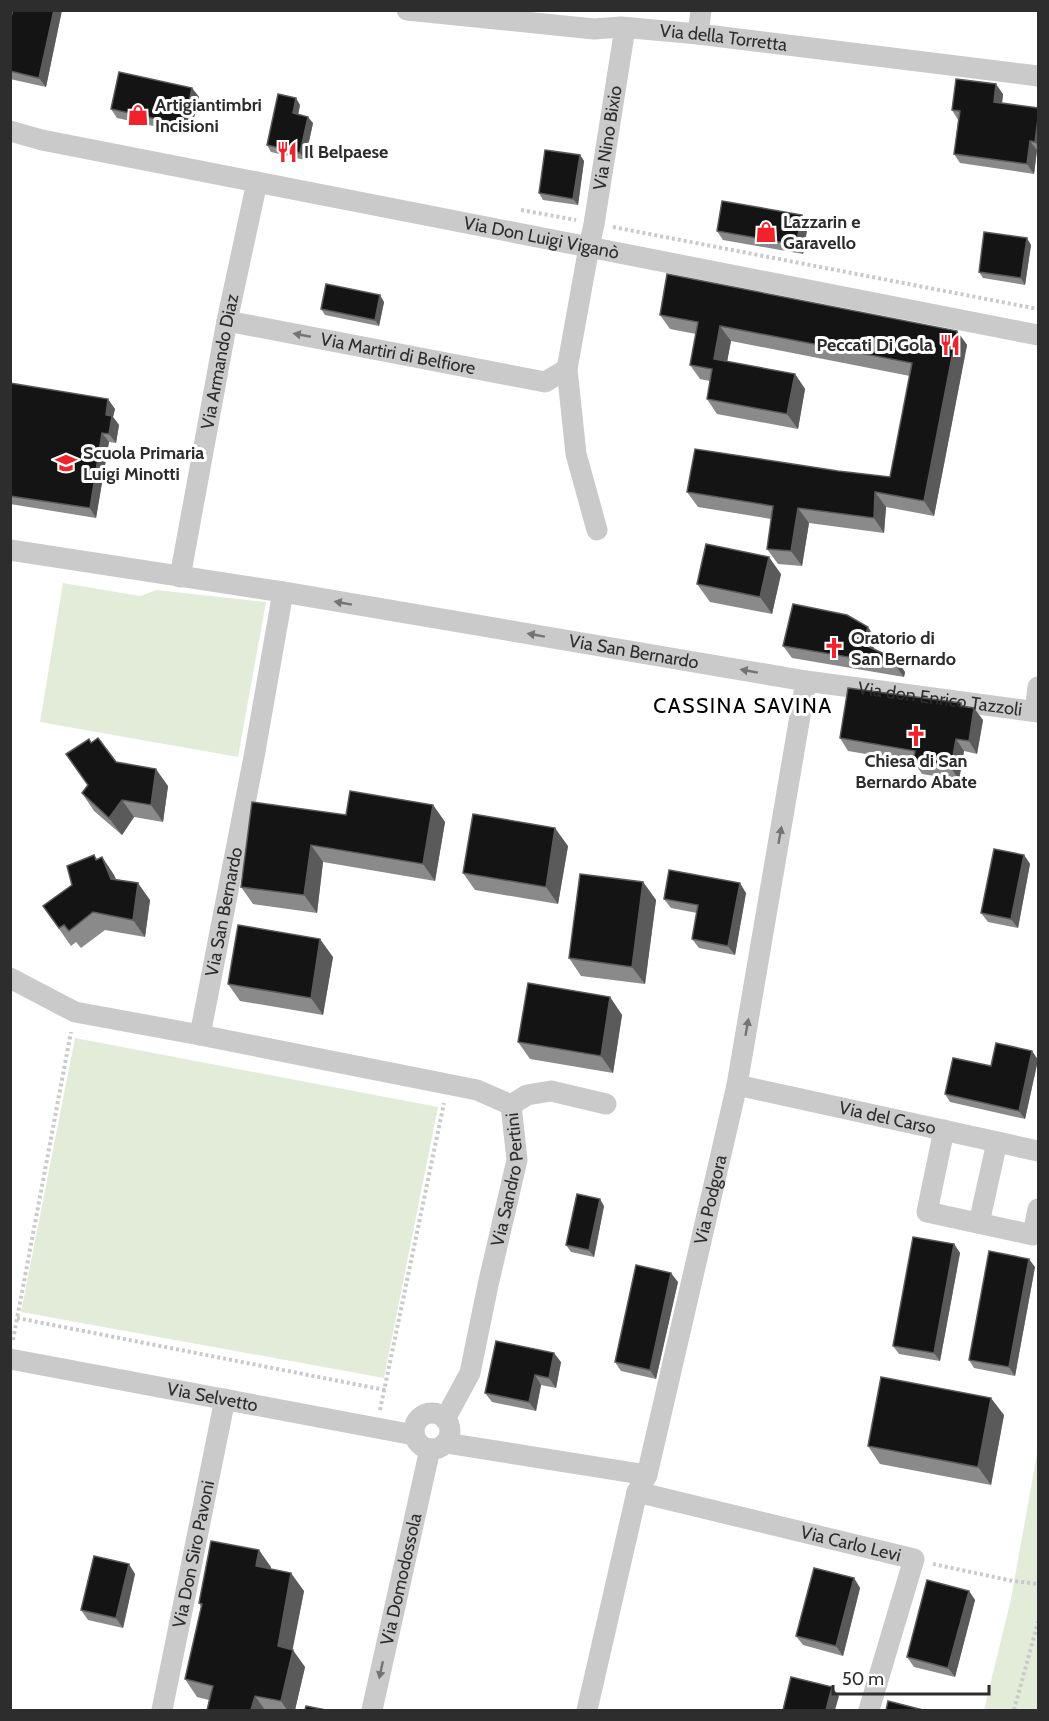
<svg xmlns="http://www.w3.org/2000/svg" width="1049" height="1721" viewBox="0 0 1049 1721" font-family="Cabin,sans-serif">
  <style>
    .green { fill: #e3ecd9 }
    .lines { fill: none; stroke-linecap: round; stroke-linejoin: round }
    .path { stroke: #cacaca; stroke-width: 4; stroke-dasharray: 3 3; stroke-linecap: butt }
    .minor { stroke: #cacaca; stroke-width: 21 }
    .wall { fill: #8a8a8a }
    .shaded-wall { fill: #5a5a5a }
    .building { fill: #141414; stroke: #5a5a5a; stroke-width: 1.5 }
    .oneway { fill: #747474 }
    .labels { text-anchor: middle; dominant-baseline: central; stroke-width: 6; stroke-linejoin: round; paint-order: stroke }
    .street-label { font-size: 18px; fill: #2d2d2d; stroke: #fff }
    .poi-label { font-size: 18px; font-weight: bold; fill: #2d2d2d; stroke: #fff; text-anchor: start }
    .quarter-label { font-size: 21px; letter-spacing: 1.5px; fill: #000; stroke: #fff }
  </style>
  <rect width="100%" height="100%" fill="#fff"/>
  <g class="green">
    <path d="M63 583 140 596 157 590 266 602 238 757 40 722Z"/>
    <path d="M75 1038 438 1107 384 1378 21 1312Z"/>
    <path d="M1038 1448V1710H984L1011 1599Z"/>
  </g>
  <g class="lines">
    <g class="path">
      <path d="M521 210 576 220"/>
      <path d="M613 227 1038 309"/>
      <path d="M17 1318 385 1390"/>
      <path d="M13 1340 71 1032"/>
      <path d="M380 1410 444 1103"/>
      <path d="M933 1564 1013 1581 1038 1584"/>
      <path d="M1014 1710 1038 1622"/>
    </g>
    <g class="minor">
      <path id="s1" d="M407 10 594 29 621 27 698 34 1038 76"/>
      <path d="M698 34 701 10"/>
      <path id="s2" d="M10 131 42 140 1038 335"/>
      <path id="s3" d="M227 321 545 382 567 369"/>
      <path id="s4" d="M597 530 576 454 567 369 589 247 594 224 625 28"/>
      <path id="s5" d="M10 550 283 592 806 681 1038 712"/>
      <path id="s6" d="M180 577 227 321 257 182"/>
      <path d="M1035 711 1038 687"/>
      <path id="s7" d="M10 978 75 1012 200 1035 254 757 283 592"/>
      <path d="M200 1035 477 1090 511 1105"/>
      <path id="s8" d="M737 1085 1038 1151"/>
      <path d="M511 1105 527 1095 551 1091 606 1104"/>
      <path d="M944 1130 927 1212 1033 1235 1038 1209"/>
      <path d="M979 1223 997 1142"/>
      <path id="s9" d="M10 1359 414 1435"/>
      <circle cx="432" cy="1431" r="18"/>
      <path id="s10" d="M445 1419 470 1373 488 1285 517 1160 511 1105"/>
      <path d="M446 1443 647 1475"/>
      <path id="s11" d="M637 1492 914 1559 869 1710"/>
      <path id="s12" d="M162 1710 225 1399"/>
      <path id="s13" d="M372 1710 430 1449"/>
      <path id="s14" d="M587 1710 637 1492 647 1475 737 1085 806 681"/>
    </g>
  </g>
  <g class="wall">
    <path d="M13 10H62L46 87 10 79V20Z"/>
    <path d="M192 88 199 97 190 134 117 118 111 109Z"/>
    <path d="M1003 94 1002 103 1038 108V150H1037L1034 174 960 163 954 154 958 120 952 110Z"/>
    <path d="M300 105 298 115 313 123 305 160 271 152 267 145Z"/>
    <path d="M580 155 584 161 578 205 543 200 539 193Z"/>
    <path d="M808 224 803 254 723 240 717 231Z"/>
    <path d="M1031 245 1025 285 983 278 979 272Z"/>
    <path d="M384 302 379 326 325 315 321 309Z"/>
    <path d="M660 315 957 331 967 345 934 516 886 507 884 533 809 523 802 566 778 564 767 549 771 519 698 507 687 492 838 471 890 477 910 376 731 341 727 361 795 374 805 389 798 429 717 414 707 399 710 381 700 379 690 365 696 334 670 329Z"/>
    <path d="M10 383 115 409 113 417 119 425 116 443 109 442 96 518 10 504Z"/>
    <path d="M781 574 772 614 710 602 697 584Z"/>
    <path d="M876 639 873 649 905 672 904 677 792 658 783 646Z"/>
    <path d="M961 703 963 706 983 720 977 754 964 751 959 780 922 774 914 762 848 751 840 738Z"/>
    <path d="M91 743 116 762 168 786 163 822 134 817 122 835 94 811 82 793 88 785Z"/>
    <path d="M433 805 445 822 435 881 323 862 317 913 253 904 241 887 346 815Z"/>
    <path d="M568 846 558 904 475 890 463 873Z"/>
    <path d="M94 855 97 859 102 857 114 875 116 880 150 900 145 937 105 930 81 948 76 942 71 946 43 906 72 885Z"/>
    <path d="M1024 855 1030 864 1018 928 988 922 981 913Z"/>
    <path d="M643 882 656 900 645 984 581 976 569 958Z"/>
    <path d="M746 893 735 955 699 948 692 939 697 913 671 908 664 899Z"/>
    <path d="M333 957 323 1015 240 1001 228 984Z"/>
    <path d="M610 997 622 1015 613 1073 530 1059 518 1042Z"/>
    <path d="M1032 1051 1038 1060 1025 1119 950 1102 945 1094 991 1066Z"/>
    <path d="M604 1206 594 1257 571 1252 566 1245Z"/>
    <path d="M954 1244 960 1253 940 1361 899 1354 893 1346Z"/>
    <path d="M1035 1267 1015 1376 974 1368 969 1360Z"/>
    <path d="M678 1282 656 1379 621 1371 615 1362Z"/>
    <path d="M561 1362 556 1388 541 1385 536 1411 492 1402 485 1393Z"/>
    <path d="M1004 1415 991 1485 880 1464 868 1446Z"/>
    <path d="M271 1567V1569L304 1591 292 1650 305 1667 295 1710H207L209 1700 197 1697 185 1679 201 1607 199 1603Z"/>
    <path d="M135 1574 123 1628 88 1620 81 1610Z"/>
    <path d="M854 1578 860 1588 843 1656 803 1645 796 1636Z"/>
    <path d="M969 1591 975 1600 955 1677 914 1667 907 1657Z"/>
  </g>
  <g class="shaded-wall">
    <path d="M54 10H62L46 87 39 78Z"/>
    <path d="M996 84 1003 94 1001 112 994 102Z"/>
    <path d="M192 88 199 97 190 134 184 125Z"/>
    <path d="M296 98 300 105 297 120 293 113Z"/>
    <path d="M308 117 313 123 305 160 300 153Z"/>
    <path d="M1038 118V146L1035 142Z"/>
    <path d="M1030 141 1037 150 1034 174 1027 164Z"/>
    <path d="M580 155 584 161 578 205 573 199Z"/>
    <path d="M802 215 808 224 803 254 796 245Z"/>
    <path d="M1027 238 1031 245 1025 285 1021 278Z"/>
    <path d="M380 295 384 302 379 326 375 320Z"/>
    <path d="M720 326 731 341 725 373 714 359Z"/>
    <path d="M957 331 967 345 934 516 924 501Z"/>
    <path d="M795 374 805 389 798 429 787 414Z"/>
    <path d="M108 399 115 409 113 417 119 425 116 443 109 434 106 415Z"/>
    <path d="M102 433 109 442 96 518 90 508Z"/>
    <path d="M875 492 886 507 884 533 874 518Z"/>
    <path d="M798 508 809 523 802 566 791 551Z"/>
    <path d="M769 557 781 574 772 614 760 597Z"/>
    <path d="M868 627 876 639 871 656 863 644Z"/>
    <path d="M897 660 905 672 904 677 895 665Z"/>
    <path d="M974 708 983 720 977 754 969 741Z"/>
    <path d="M956 739 964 751 959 780 951 768Z"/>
    <path d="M156 769 168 786 163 822 151 805Z"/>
    <path d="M122 800 134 817 122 835 109 818Z"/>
    <path d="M433 805 445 822 435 881 423 864Z"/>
    <path d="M555 828 568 846 558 904 546 887Z"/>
    <path d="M311 845 323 862 317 913 304 895Z"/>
    <path d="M1024 855 1030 864 1018 928 1011 919Z"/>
    <path d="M102 857 114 875 123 896 111 879Z"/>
    <path d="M643 882 656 900 645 984 632 967Z"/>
    <path d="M138 883 150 900 145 937 133 920Z"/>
    <path d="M740 883 746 893 735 955 728 946Z"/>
    <path d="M320 939 333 957 323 1015 311 998Z"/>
    <path d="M610 997 622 1015 613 1073 601 1056Z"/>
    <path d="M1032 1051 1038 1060 1025 1119 1019 1111Z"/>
    <path d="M600 1199 604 1206 594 1257 589 1250Z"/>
    <path d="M954 1244 960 1253 940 1361 934 1353Z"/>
    <path d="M1029 1259 1035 1267 1015 1376 1009 1367Z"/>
    <path d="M671 1273 678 1282 656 1379 650 1370Z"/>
    <path d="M554 1353 561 1362 556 1388 549 1378Z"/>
    <path d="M535 1375 541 1385 536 1411 529 1402Z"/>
    <path d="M991 1398 1004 1415 991 1485 978 1467Z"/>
    <path d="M259 1550 271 1567 268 1584 256 1566Z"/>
    <path d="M129 1564 135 1574 123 1628 116 1618Z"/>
    <path d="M291 1573 304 1591 291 1658 293 1650 305 1667 295 1710H287L281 1701 278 1646Z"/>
    <path d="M854 1578 860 1588 843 1656 836 1646Z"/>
    <path d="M969 1591 975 1600 955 1677 948 1668Z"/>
    <path d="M832 1687 839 1696 835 1710H826Z"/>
    <path d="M255 1696 265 1710H251Z"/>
  </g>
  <g class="building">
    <path d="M13 10H54L39 78 10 71V20Z"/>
    <path d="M119 72 192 88 184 125 111 109Z"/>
    <path d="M956 79 996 84 994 102 1038 108V118L1035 142 1030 141 1027 164 954 154 960 111 952 110Z"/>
    <path d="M278 94 296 98 293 113 308 117 300 153 267 145Z"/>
    <path d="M545 150 580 155 573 199 539 193Z"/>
    <path d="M722 201 802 215 796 245 717 231Z"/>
    <path d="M984 232 1027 238 1021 278 979 272Z"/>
    <path d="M667 274 957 331 924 501 875 492 874 518 798 508 791 551 767 549 773 506 687 492 695 449 838 471 890 477 912 363 720 326 714 359 795 374 787 414 707 399 712 369 690 365 698 322 660 315Z"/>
    <path d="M326 284 380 295 375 320 321 309Z"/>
    <path d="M10 383 108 399 106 415 112 416 109 434 102 433 90 508 10 496Z"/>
    <path d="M706 544 769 557 760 597 697 584Z"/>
    <path d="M793 604 847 615 868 627 863 644 897 660 895 665 783 646Z"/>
    <path d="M848 688 961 703V706L974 708 969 741 956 739 951 768 913 762 915 751 840 738Z"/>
    <path d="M98 738 116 762 156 769 151 805 122 800 109 818 82 793 88 785 66 754 89 739 91 743Z"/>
    <path d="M350 791 433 805 423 864 311 845 304 895 241 887 252 802 346 815Z"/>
    <path d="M473 814 555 828 546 887 463 873Z"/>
    <path d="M994 849 1024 855 1011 919 981 913Z"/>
    <path d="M94 855 96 860 102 857 111 879 138 883 133 920 93 912 69 931 64 925 59 928 43 906 72 885 67 866Z"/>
    <path d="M669 870 740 883 728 946 692 939 698 905 664 899Z"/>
    <path d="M580 874 643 882 632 967 569 958Z"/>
    <path d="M238 925 320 939 311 998 228 984Z"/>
    <path d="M528 983 610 997 601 1056 518 1042Z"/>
    <path d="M996 1043 1032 1051 1019 1111 945 1094 953 1058 991 1066Z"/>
    <path d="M577 1194 600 1199 589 1250 566 1245Z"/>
    <path d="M913 1237 954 1244 934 1353 893 1346Z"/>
    <path d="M989 1251 1029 1259 1009 1367 969 1360Z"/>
    <path d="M636 1265 671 1273 650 1370 615 1362Z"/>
    <path d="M496 1341 554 1353 549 1378 535 1375 529 1402 485 1393Z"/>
    <path d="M881 1377 991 1398 978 1467 868 1446Z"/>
    <path d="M211 1541 259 1550 256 1566 291 1573 278 1646 293 1650 281 1701 255 1696 251 1710H207L213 1686 185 1679 202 1604 199 1603Z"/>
    <path d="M94 1556 129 1564 116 1618 81 1610Z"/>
    <path d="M814 1568 854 1578 836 1646 796 1636Z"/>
    <path d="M927 1580 969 1591 948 1668 907 1657Z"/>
    <path d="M791 1677 832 1687 826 1710H783Z"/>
    <path d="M888 1701 923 1710H886Z"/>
    <path d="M306 1706 326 1710H305Z"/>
  </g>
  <defs><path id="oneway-solid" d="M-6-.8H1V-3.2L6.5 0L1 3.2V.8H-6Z" transform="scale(1.5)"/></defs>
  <g class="oneway">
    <use href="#oneway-solid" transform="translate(302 335) rotate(-169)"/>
    <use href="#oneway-solid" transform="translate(343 603) rotate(-170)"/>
    <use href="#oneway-solid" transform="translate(536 635) rotate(-170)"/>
    <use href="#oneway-solid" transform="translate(749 671) rotate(-170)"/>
    <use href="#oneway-solid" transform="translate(780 835) rotate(-80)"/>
    <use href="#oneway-solid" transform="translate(747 1027) rotate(-80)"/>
    <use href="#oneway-solid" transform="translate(381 1670) rotate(102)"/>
  </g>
  <defs>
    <symbol id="shop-bare" viewBox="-9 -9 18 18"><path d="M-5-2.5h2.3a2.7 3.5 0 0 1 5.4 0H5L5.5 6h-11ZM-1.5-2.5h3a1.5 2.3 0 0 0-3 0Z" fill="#f1222c" stroke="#fff" stroke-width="2.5" paint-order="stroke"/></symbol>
    <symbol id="restaurant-bare" viewBox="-9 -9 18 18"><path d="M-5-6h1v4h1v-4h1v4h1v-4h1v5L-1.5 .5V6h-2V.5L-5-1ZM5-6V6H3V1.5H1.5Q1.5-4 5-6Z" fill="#f1222c" stroke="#fff" stroke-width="2.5" paint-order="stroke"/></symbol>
    <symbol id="school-bare" viewBox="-9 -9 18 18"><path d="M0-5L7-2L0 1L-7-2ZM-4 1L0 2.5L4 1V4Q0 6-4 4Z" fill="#f1222c" stroke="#fff" stroke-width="2.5" paint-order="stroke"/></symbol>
    <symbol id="church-bare" viewBox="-9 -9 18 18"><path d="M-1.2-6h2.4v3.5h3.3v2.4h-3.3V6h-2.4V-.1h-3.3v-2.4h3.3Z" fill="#f1222c" stroke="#fff" stroke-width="2.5" paint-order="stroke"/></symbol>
  </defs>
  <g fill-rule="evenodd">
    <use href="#shop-bare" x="123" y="100" width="30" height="30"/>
    <use href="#restaurant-bare" x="272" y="137" width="30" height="30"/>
    <use href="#shop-bare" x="751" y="217" width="30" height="30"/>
    <use href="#restaurant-bare" x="935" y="330" width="30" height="30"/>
    <use href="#school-bare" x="51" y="448" width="30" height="30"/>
    <use href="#church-bare" x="819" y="633" width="30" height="30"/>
    <use href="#church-bare" x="901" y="721" width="30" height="30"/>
  </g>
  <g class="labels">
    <g class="street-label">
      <text stroke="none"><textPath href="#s1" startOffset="318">Via della Torretta</textPath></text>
      <text stroke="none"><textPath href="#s4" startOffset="399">Via Nino Bixio</textPath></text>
      <text stroke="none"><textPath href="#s2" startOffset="542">Via Don Luigi Viganò</textPath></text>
      <text stroke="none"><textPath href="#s3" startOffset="174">Via Martiri di Belfiore</textPath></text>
      <text stroke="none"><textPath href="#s6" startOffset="219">Via Armando Diaz</textPath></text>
      <text stroke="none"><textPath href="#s5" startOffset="632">Via San Bernardo</textPath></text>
      <text stroke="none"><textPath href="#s5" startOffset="942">Via don Enrico Tazzoli</textPath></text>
      <text stroke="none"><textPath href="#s7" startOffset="326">Via San Bernardo</textPath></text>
      <text stroke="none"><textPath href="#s8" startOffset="154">Via del Carso</textPath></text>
      <text stroke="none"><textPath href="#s10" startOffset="250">Via Sandro Pertini</textPath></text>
      <text stroke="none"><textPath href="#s14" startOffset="526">Via Podgora</textPath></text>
      <text stroke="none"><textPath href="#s9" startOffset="206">Via Selvetto</textPath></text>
      <text stroke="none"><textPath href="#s11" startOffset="220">Via Carlo Levi</textPath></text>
      <text stroke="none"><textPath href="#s12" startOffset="159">Via Don Siro Pavoni</textPath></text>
      <text stroke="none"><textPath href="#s13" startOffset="134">Via Domodossola</textPath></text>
    </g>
    <g class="poi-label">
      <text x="155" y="105">Artigiantimbri<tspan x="155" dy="21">Incisioni</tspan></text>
      <text x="304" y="152">Il Belpaese</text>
      <text x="783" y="222">Lazzarin e<tspan x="783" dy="21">Garavello</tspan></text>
      <text x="933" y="345" text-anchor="end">Peccati Di Gola</text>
      <text x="83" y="453">Scuola Primaria<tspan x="83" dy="21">Luigi Minotti</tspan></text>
      <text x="851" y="638">Oratorio di<tspan x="851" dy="21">San Bernardo</tspan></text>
      <text x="916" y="761" text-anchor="middle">Chiesa di San<tspan x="916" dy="21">Bernardo Abate</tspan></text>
    </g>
    <g class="quarter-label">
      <text x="743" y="705">CASSINA SAVINA</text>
    </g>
  </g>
  <rect width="1049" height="1721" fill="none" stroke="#2d2d2d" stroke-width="24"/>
  <path d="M833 1685v9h156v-9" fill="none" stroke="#2d2d2d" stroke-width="3"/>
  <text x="842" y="1685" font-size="18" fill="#2d2d2d" stroke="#ffffff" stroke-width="4.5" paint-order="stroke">50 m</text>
</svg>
